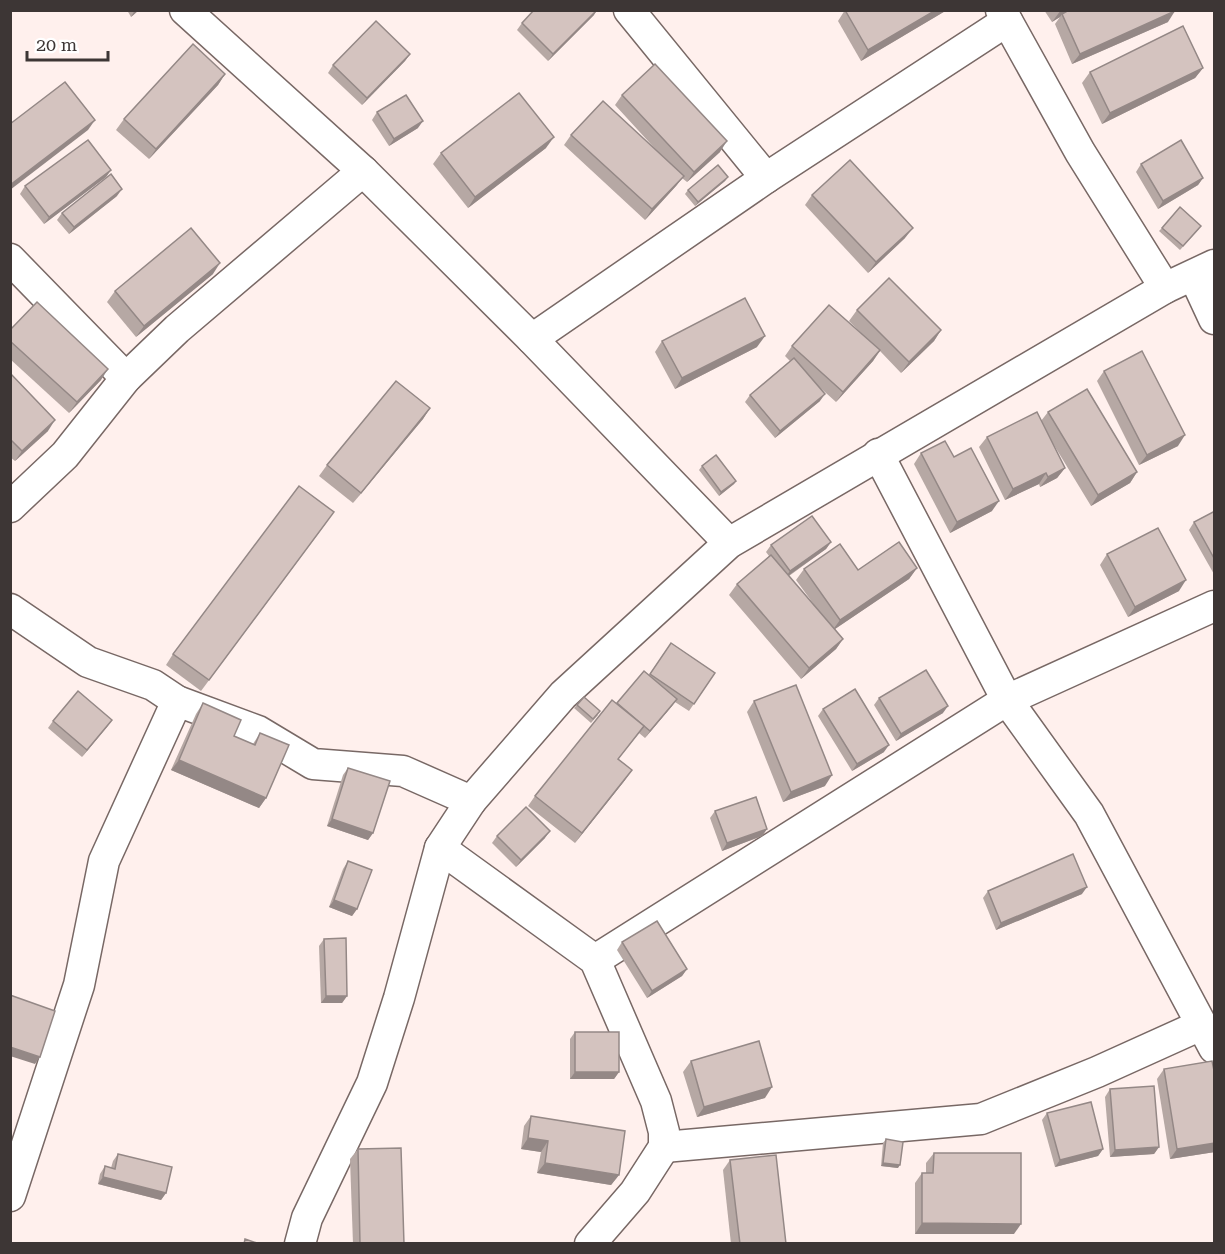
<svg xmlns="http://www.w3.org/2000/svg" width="1225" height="1254" viewBox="0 0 1225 1254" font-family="'Roboto Serif',serif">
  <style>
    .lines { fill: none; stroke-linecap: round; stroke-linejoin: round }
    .minor-casing { stroke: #786865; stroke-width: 33 }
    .minor { stroke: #fff; stroke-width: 30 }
    .wall { fill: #b6a8a4 }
    .shaded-wall { fill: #948886 }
    .building { fill: #d4c3bf; stroke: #948886; stroke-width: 1.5 }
  </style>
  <rect width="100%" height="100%" fill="#fff0ed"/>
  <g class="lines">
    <defs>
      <g id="minor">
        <path d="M185 10 363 171 532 339 729 543"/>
        <path d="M629 10 766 178"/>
        <path d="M1001 10 1080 152 1165 288"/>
        <path d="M10 259 126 378"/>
        <path d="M1194 276 1214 319"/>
        <path d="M532 339 766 178 1007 21"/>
        <path d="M878 454 1007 700 1089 814 1214 1048"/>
        <path d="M10 507 65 455 126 378 177 329 363 171"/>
        <path d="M10 609 88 662 153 685 177 701 258 731 313 764 403 771 471 801"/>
        <path d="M440 848 595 960 656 1101 664 1132V1147L635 1192 590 1244"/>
        <path d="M595 960 1007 700 1214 606"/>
        <path d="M664 1147 981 1119 1097 1072 1201 1025"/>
        <path d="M10 1196 79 985 104 861 177 701"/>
        <path d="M300 1244 307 1218 372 1083 399 998 440 848 471 801 563 695 729 543 1165 288 1214 265"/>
      </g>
    </defs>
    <use href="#minor" class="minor-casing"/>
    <use href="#minor" class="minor"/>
  </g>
  <g class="wall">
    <path d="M127 10H139L131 17Z"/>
    <path d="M845 10H947L861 61 838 21Z"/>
    <path d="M1044 10H1069L1168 22 1072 64 1055 24 1060 17 1052 22Z"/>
    <path d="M594 15 548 61 517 30 522 23Z"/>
    <path d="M410 54 405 61 362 105 328 73 333 65Z"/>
    <path d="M1203 68 1195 78 1102 124 1082 83 1090 72Z"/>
    <path d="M225 74 218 85 149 159 116 130 124 119Z"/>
    <path d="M622 95 720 152 687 182 682 178 676 186 645 220 564 145 571 135 659 153 615 105Z"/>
    <path d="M377 112 418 128 389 146 372 120Z"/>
    <path d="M546 148 468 208 433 164 441 153Z"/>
    <path d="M1141 164 1203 178 1198 185 1158 209 1136 172Z"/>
    <path d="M111 170 106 177 44 224 20 194 25 186Z"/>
    <path d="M728 177 725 181 695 206 685 194 688 190Z"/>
    <path d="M812 195 905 238 868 273 805 205Z"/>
    <path d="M117 196 69 234 57 220 62 213Z"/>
    <path d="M1162 228 1199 229 1180 250 1159 231Z"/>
    <path d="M213 274 136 337 107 302 115 291Z"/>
    <path d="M857 310 941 330 934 341 901 373 880 351 873 361 836 402 816 384 820 401 775 438 745 402 750 395 790 361 785 356 792 346 869 341 849 321Z"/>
    <path d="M10 330 101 380 69 413 10 359Z"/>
    <path d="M662 341 757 347 675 389 655 352Z"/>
    <path d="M1104 371 1178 446 1139 465 1097 381Z"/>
    <path d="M10 373 48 431 15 461 10 457Z"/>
    <path d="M430 408 423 419 353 503 319 476 327 465Z"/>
    <path d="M1048 412 1137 472 1130 483 1091 506 1046 432 1065 468 1057 478 1040 487 1039 484 1005 500 979 447 987 437 1041 421Z"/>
    <path d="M921 453 992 511 950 533 914 464Z"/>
    <path d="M702 466 736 481 734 484 719 496 699 470Z"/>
    <path d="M1215 511V576L1189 530 1194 522Z"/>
    <path d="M327 522 201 691 166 665 173 654Z"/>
    <path d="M831 542 826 549 789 576 815 606 796 580 804 569 858 570 917 568 909 579 835 629 843 639 836 649 801 679 729 595 737 584 769 556 766 552 771 545Z"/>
    <path d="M1107 554 1179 591 1128 617 1100 565Z"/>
    <path d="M671 643 715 673 689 711 675 702 645 738 639 733 618 759 625 780 575 843 528 806 535 796 616 704 649 675Z"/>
    <path d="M879 698 943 713 896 741 874 705Z"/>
    <path d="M754 701 825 786 783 802 747 712Z"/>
    <path d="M203 703 234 736 253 744 260 733 266 798 259 808 171 770 196 714Z"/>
    <path d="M577 705 598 715 591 723 574 708Z"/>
    <path d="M823 709 884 752 852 771 818 716Z"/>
    <path d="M112 720 82 757 48 728 53 721Z"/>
    <path d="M348 768 373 833 368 840 327 826 343 775Z"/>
    <path d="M715 811 767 829 762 836 722 851 710 818Z"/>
    <path d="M497 836 545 838 516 867 492 843Z"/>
    <path d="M348 861 357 909 352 916 329 907 343 869Z"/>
    <path d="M988 891 1082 894 996 930 983 898Z"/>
    <path d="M324 939 347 996 342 1003H321L319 946Z"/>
    <path d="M622 942 687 969 682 976 647 998 617 950Z"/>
    <path d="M575 1032 619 1072 614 1079H570V1039Z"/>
    <path d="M691 1061 765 1098 697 1117 683 1072Z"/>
    <path d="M1164 1069 1215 1075V1152L1170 1159 1157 1079Z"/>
    <path d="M1110 1089 1159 1147 1154 1154 1110 1157 1105 1097Z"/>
    <path d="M1047 1113 1103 1149 1098 1156 1055 1167 1042 1120Z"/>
    <path d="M531 1116 619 1175 611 1185 537 1173 541 1152 521 1149 524 1126Z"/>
    <path d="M886 1139 898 1168 881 1166 883 1143Z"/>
    <path d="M358 1149 404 1244H353L350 1159Z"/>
    <path d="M934 1153 1014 1234H915V1183L922 1173H926V1163Z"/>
    <path d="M118 1154 166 1193 161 1200 98 1184 100 1174 105 1166 111 1168 113 1161Z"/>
    <path d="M730 1160 786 1244H731L723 1170Z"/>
  </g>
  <g class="shaded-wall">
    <path d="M135 10H139L131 17Z"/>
    <path d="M597 10 594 15 548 61 553 54Z"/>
    <path d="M936 10H947L861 61 868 50Z"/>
    <path d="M1061 10H1069L1062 14 1060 17 1052 22Z"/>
    <path d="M1175 11 1168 22 1072 64 1080 54Z"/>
    <path d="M410 54 405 61 362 105 367 98Z"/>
    <path d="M1203 68 1195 78 1102 124 1110 113Z"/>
    <path d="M225 74 218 85 149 159 156 149Z"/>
    <path d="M95 120 88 130 10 190V185Z"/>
    <path d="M423 121 418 128 389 146 394 139Z"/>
    <path d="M554 137 546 148 468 208 475 197Z"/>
    <path d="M727 141 720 152 687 182 694 172Z"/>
    <path d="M111 170 106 177 44 224 49 217Z"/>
    <path d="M684 176 676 186 645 220 652 209Z"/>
    <path d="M728 177 725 181 695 206 698 202Z"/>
    <path d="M1203 178 1198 185 1158 209 1163 201Z"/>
    <path d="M122 189 117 196 69 234 74 227Z"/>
    <path d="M913 228 905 238 868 273 876 262Z"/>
    <path d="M220 263 213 274 136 337 144 326Z"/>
    <path d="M941 330 934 341 901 373 909 362Z"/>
    <path d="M765 336 757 347 675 389 682 378Z"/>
    <path d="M880 350 873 361 836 402 843 392Z"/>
    <path d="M108 369 101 380 69 413 77 402Z"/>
    <path d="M825 394 820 401 775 438 780 431Z"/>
    <path d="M430 408 423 419 353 503 361 493Z"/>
    <path d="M55 420 48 431 15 461 22 451Z"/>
    <path d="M1185 435 1178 446 1139 465 1147 455Z"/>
    <path d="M1065 468 1057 478 1040 487 1048 477Z"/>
    <path d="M1137 472 1130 483 1091 506 1098 495Z"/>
    <path d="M1046 473 1039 484 1005 500 1013 489Z"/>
    <path d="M736 481 734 484 719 496 721 492Z"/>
    <path d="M999 501 992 511 950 533 957 522Z"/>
    <path d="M831 542 826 549 785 578 790 571Z"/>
    <path d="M917 568 909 579 832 631 840 620Z"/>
    <path d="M1186 580 1179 591 1128 617 1135 607Z"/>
    <path d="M843 639 836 649 801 679 809 668Z"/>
    <path d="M677 699 672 706 645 738 650 731Z"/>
    <path d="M948 706 943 713 896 741 901 734Z"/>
    <path d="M112 720 107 727 82 757 87 750Z"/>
    <path d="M889 745 884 752 852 771 857 764Z"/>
    <path d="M179 760 266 798 259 808 171 770Z"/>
    <path d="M632 770 625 780 575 843 582 833Z"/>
    <path d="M832 775 825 786 783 802 791 792Z"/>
    <path d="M332 819 373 833 368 840 327 826Z"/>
    <path d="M767 829 762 836 722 851 727 843Z"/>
    <path d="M550 831 545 838 516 867 521 860Z"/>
    <path d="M1087 887 1082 894 996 930 1001 923Z"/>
    <path d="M334 900 357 909 352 916 329 907Z"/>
    <path d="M687 969 682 976 647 998 652 991Z"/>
    <path d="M326 996H347L342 1003H321Z"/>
    <path d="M10 1047 40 1057 35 1064 10 1056Z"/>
    <path d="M575 1072H619L614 1079H570Z"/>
    <path d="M772 1087 765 1098 697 1117 704 1107Z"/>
    <path d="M528 1138 548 1141 541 1152 521 1149Z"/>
    <path d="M1215 1143V1152L1170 1159 1177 1149Z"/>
    <path d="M1159 1147 1154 1154 1110 1157 1115 1150Z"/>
    <path d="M1103 1149 1098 1156 1055 1167 1060 1160Z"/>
    <path d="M545 1163 619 1175 611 1185 537 1173Z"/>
    <path d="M883 1163 900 1165 898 1168 881 1166Z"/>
    <path d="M103 1177 166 1193 161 1200 98 1184Z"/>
    <path d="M922 1223 1021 1224 1014 1234H915Z"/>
  </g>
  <g class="building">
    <path d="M534 10H597L553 54 522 23Z"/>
    <path d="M845 10H936L868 50Z"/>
    <path d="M1069 10H1175V11L1080 54 1062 14Z"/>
    <path d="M376 21 410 54 367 98 333 65Z"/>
    <path d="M1183 26 1203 68 1110 113 1090 72Z"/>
    <path d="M193 44 225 74 156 149 124 119Z"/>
    <path d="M655 64 727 141 694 172 622 95Z"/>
    <path d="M65 82 95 120 10 185V124Z"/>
    <path d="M519 93 554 137 475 197 441 153Z"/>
    <path d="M406 95 423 121 394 139 377 112Z"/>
    <path d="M603 101 684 176 652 209 571 135Z"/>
    <path d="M88 140 111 170 49 217 25 186Z"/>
    <path d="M1181 140 1203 178 1163 201 1141 164Z"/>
    <path d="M850 160 913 228 876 262 812 195Z"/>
    <path d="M718 165 728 177 698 202 688 190Z"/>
    <path d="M111 174 122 189 74 227 62 213Z"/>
    <path d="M1180 207 1201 226 1183 246 1162 228Z"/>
    <path d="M191 228 220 263 144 326 115 291Z"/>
    <path d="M889 278 941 330 909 362 857 310Z"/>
    <path d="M745 298 765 336 682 378 662 341Z"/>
    <path d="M37 302 108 369 77 402 10 341V330Z"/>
    <path d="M829 305 880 350 843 392 792 346Z"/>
    <path d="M1142 351 1185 435 1147 455 1104 371Z"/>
    <path d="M794 358 825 394 780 431 750 395Z"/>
    <path d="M10 373 55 420 22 451 10 439Z"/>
    <path d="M396 381 430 408 361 493 327 465Z"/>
    <path d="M1087 389 1137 472 1098 495 1048 412Z"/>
    <path d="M1037 412 1065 468 1048 477 1046 473 1013 489 987 437Z"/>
    <path d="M945 441 954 457 971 448 999 501 957 522 921 453Z"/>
    <path d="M716 455 736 481 721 492 702 466Z"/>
    <path d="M299 486 334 512 209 680 173 654Z"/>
    <path d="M1215 511V560L1194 522Z"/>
    <path d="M812 516 831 542 790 571 771 545Z"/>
    <path d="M1158 528 1186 580 1135 607 1107 554Z"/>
    <path d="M899 542 917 568 840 620 804 569 840 544 858 570Z"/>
    <path d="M771 555 843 639 809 668 737 584Z"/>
    <path d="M671 643 715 673 694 704 650 674Z"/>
    <path d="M926 670 948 706 901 734 879 698Z"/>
    <path d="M644 671 677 699 650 731 617 703Z"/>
    <path d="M796 685 832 775 791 792 754 701Z"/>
    <path d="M855 689 889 745 857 764 823 709Z"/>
    <path d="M78 691 112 720 87 750 53 721Z"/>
    <path d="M584 697 600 711 593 719 577 705Z"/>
    <path d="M612 700 644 726 618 759 632 770 582 833 535 796Z"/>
    <path d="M203 703 241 720 234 736 255 745 260 733 289 745 266 798 179 760Z"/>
    <path d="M348 768 390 781 373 833 332 819Z"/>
    <path d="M756 797 767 829 727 843 715 811Z"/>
    <path d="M526 807 550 831 521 860 497 836Z"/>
    <path d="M1073 854 1087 887 1001 923 988 891Z"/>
    <path d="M348 861 372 870 357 909 334 900Z"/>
    <path d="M657 921 687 969 652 991 622 942Z"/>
    <path d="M346 938 347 996H326L324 939Z"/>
    <path d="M10 995 55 1011 40 1057 10 1047Z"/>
    <rect x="575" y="1032" width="44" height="40"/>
    <path d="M759 1041 772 1087 704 1107 691 1061Z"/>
    <path d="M1212 1061 1215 1075V1143L1177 1149 1164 1069Z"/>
    <path d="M1154 1086 1159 1147 1115 1150 1110 1089Z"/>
    <path d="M1091 1102 1103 1149 1060 1160 1047 1113Z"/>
    <path d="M531 1116 625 1131 619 1175 545 1163 548 1141 528 1138Z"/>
    <path d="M886 1139 903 1142 900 1165 883 1163Z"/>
    <path d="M401 1148 404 1244H360L358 1149Z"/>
    <path d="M934 1153H1021V1224L922 1223V1173H933Z"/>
    <path d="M118 1154 172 1167 166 1193 103 1177 105 1166 115 1169Z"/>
    <path d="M776 1155 786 1244H740L730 1160Z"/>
    <path d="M245 1239 260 1244H244Z"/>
  </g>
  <rect width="1225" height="1254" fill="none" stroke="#3d3635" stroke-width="24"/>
  <path d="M27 51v9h81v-9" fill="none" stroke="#3d3635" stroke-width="3"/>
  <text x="36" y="51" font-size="18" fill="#3d3635" stroke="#ffffff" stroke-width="4.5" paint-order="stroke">20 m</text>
</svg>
